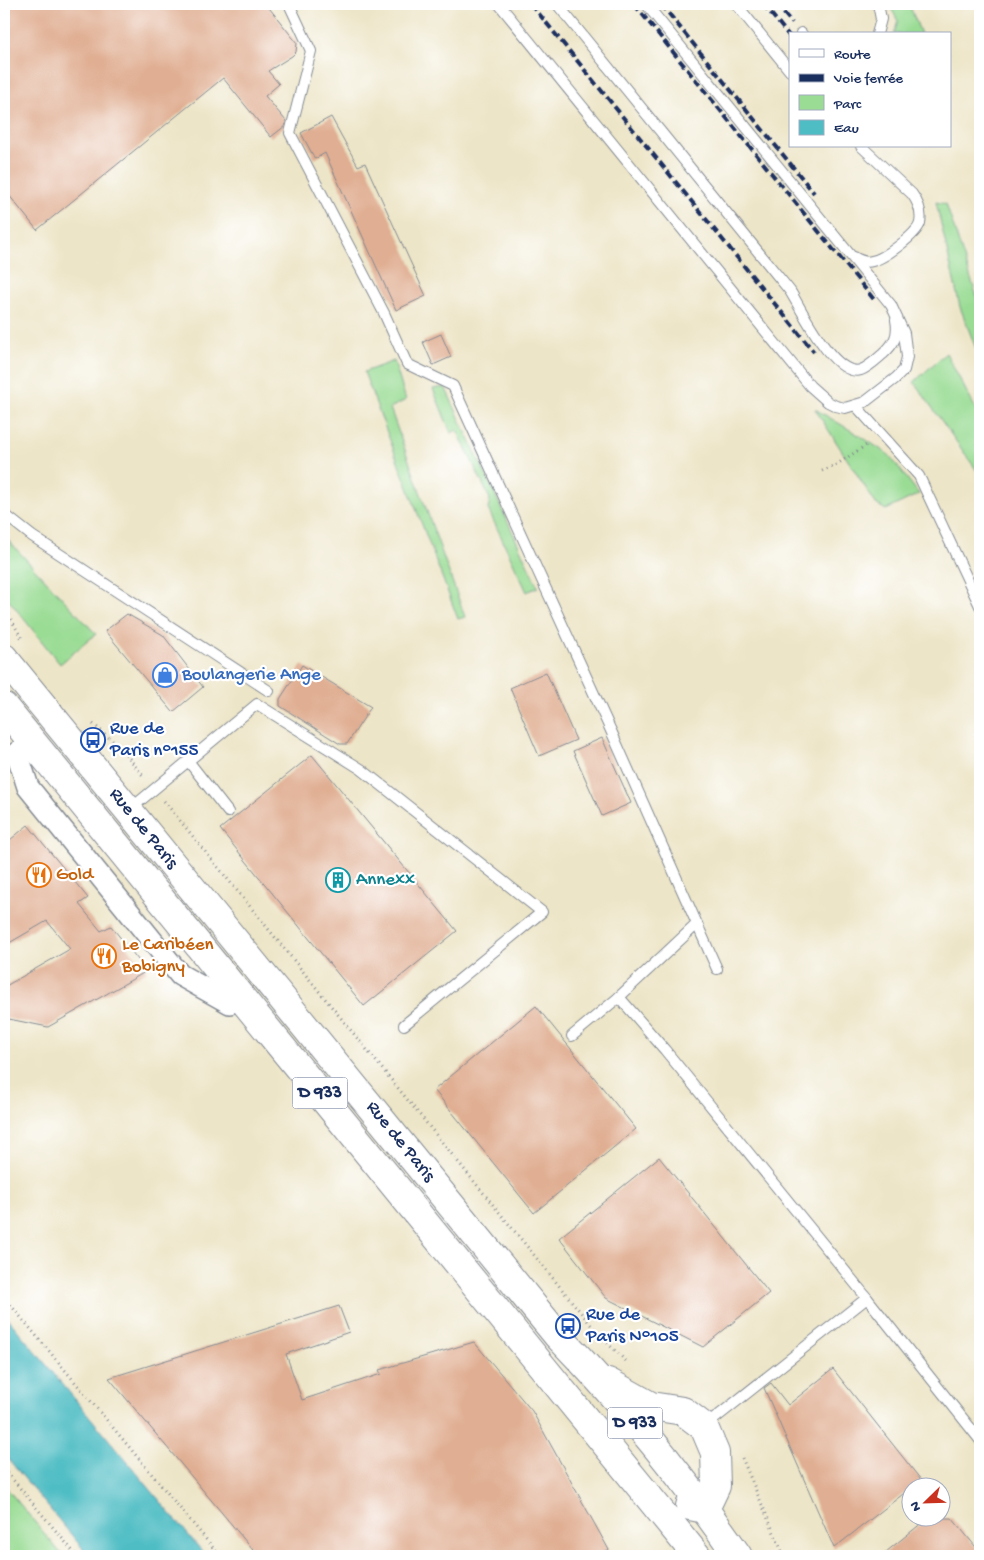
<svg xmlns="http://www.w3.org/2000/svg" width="984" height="1560" viewBox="0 0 984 1560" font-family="'Gochi Hand',sans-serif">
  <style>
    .green { fill: #9adc94; stroke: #5a8679 }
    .water { fill: #4fbdc4; stroke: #357691 }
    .building { fill: #e0ae92 }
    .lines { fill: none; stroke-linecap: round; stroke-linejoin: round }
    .lane-casing { stroke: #848a92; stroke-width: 12 }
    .street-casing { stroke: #848a92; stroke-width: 24 }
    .primary-casing { stroke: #848a92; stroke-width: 30 }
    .path { stroke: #848a92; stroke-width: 3; stroke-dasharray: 1 4; stroke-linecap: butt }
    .lane { stroke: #fff; stroke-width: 10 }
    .street { stroke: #fff; stroke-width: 21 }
    .primary { stroke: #fff; stroke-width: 28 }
    .rail { stroke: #1b2f5e; stroke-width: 4; stroke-dasharray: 8 4; stroke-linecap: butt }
    .labels { text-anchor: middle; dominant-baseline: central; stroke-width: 4.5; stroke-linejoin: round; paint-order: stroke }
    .shield { fill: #fff; stroke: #5f6d8e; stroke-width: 1 }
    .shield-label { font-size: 18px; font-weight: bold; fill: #1b2f5e }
    .shop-label { font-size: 19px; fill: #366cbe; stroke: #fff; text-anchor: start }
    .transit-label { font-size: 19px; fill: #164399; stroke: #fff; text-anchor: start }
    .street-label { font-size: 19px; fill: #1b2f5e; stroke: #fff }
    .food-label { font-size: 19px; fill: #c56008; stroke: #fff; text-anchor: start }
    .culture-label { font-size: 19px; fill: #0d838f; stroke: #fff; text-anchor: start }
  </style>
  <rect width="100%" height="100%" fill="#fff"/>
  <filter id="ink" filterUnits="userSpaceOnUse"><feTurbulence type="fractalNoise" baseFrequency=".02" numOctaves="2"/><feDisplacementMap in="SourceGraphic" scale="10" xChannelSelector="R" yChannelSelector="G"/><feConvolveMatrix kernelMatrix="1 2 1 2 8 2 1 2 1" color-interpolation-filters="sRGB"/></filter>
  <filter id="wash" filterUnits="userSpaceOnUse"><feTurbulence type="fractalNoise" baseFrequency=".0096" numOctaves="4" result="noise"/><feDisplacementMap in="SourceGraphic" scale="20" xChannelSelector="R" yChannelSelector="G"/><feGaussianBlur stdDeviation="1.12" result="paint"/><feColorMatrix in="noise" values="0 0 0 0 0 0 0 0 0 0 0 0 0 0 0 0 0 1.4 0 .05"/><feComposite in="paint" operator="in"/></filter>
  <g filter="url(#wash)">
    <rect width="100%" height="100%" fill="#ede5c7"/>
    <g class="green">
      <path d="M889 4H909L921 34H894L898 21Z"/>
      <path d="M936 202 946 204 980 306V359L960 307Z"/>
      <path d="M946 353 980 417V475L914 382Z"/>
      <path d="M394 361 406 400 390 408 465 617 458 619 364 372Z"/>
      <path d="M445 387 538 587 527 592 488 509 490 499 457 430 451 433 433 389Z"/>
      <path d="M815 409 862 437 889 455 919 494 886 510 876 504Z"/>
      <path d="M4 536 96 634 60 664 4 594Z"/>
      <path d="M4 1485 63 1556H4Z"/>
    </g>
    <path class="water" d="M4 1314 206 1556H89L4 1454Z"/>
    <g id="blocks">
      <g class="building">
        <path d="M4 4H266L297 43 296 52 292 56 268 71 279 84 265 96 286 121 285 126 271 137 223 78 37 230 4 189Z"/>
        <path d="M331 117 358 166 365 163 426 296 396 310 325 153 315 159 301 133Z"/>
        <path d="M441 334 451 357 433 365 423 342Z"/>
        <path d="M127 614 163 635 203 687 173 712 105 631Z"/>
        <path d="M302 665 371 707 347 744H340L280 706V699Z"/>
        <path d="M546 672 576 740 539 756 510 688Z"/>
        <path d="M602 738 631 803 602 816 573 751Z"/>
        <path d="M312 755 457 931 364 1006 220 829Z"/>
        <path d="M28 825 88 898 79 904 101 931 111 926 147 971 48 1027 4 1018V987L70 949 47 921 4 946V845Z"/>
        <path d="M536 1006 636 1129 534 1213 434 1090Z"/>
        <path d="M659 1157 769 1293 703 1347 606 1298 559 1238Z"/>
        <path d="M339 1306 349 1332 286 1354 302 1400 381 1374 379 1370 474 1342 532 1411 609 1550 588 1556H258L109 1378Z"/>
        <path d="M833 1369 921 1480 834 1548 764 1388 771 1383 788 1405Z"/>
        <path d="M928 1518H952L980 1552V1556H881Z"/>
      </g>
    </g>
  </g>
  <g filter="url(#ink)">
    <use href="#blocks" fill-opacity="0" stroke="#848a92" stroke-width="1"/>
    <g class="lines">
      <defs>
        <g id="lane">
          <path d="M289 4 311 51 290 133 384 313 407 364 453 386 612 733 717 969"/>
          <path d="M499 4 810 386 828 402 836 406 845 408 865 402 896 378 904 370 907 357 904 333 891 305 646 4"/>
          <path d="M557 4 790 291C802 310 834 378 861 370 869 367 877 359 883 354 894 344 899 335 896 320"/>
          <path d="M736 4 790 71"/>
          <path d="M801 33 802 34"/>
          <path d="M877 34 881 19 878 4"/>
          <path d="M854 257C859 260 866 263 872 261 884 259 917 234 920 223 922 212 918 202 912 194L861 146"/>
          <path d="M856 406 919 476 980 606"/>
          <path d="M4 514 32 536 269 691"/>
          <path d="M189 762 228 812"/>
          <path d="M129 810 257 704 361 769 542 912 404 1025"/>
          <path d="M619 997 697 924"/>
          <path d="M572 1036 619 997 665 1050 867 1298 704 1427"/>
          <path d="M867 1298 980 1440"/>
        </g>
        <path id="street" d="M32 741 17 753 28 787 180 975 230 1003"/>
        <g id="primary">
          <path d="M4 658 557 1335C623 1403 684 1478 738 1556"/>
          <path d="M4 707 697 1556"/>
          <path d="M608 1382 651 1406 683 1411 704 1427 715 1453 716 1486 705 1509 690 1506"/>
        </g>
      </defs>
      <use href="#lane" class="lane-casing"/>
      <use href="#street" class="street-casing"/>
      <use href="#primary" class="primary-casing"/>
      <g class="path">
        <path d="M822 471 839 463 868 444"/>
        <path d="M4 606 22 639"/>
        <path d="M93 724 121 748 144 777"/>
        <path d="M164 801 600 1336 628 1363"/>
        <path d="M4 807 11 801"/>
        <path d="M4 1297 220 1556"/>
        <path d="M742 1458 784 1556"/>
        <path d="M4 1469 77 1556"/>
      </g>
      <use href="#lane" class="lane"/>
      <use href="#street" class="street"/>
      <use href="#primary" class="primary"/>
      <g class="rail">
        <path d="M531 4 814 352"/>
        <path d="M634 4 876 302"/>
        <path d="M661 4 814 193"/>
        <path d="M763 4 790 37"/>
        <path d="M776 4 792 23"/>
      </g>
    </g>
  </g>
  <defs>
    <symbol id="shop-ring" viewBox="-11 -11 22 22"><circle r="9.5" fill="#fff" stroke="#3f7fe0" stroke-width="1.5"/><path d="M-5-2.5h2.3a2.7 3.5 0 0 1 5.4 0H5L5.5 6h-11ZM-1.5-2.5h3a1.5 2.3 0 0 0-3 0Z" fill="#3f7fe0"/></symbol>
    <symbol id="bus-ring" viewBox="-11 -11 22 22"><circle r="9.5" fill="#fff" stroke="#1a4fb4" stroke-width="1.5"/><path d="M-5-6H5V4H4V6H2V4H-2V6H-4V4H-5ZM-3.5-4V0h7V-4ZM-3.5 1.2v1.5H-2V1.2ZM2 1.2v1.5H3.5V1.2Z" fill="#1a4fb4"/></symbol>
    <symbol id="restaurant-ring" viewBox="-11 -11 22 22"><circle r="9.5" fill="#fff" stroke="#e8710a" stroke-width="1.5"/><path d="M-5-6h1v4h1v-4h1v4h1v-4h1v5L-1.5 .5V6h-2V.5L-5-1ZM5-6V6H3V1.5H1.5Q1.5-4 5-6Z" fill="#e8710a"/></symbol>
    <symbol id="building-ring" viewBox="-11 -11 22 22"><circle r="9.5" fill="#fff" stroke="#0f9aa8" stroke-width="1.5"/><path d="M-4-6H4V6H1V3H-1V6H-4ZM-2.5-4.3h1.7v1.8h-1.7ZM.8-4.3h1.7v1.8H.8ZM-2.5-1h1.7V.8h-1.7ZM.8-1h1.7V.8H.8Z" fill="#0f9aa8"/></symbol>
  </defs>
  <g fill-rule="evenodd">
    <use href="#shop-ring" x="151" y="661" width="28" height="28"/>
    <use href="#bus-ring" x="79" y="726" width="28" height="28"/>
    <use href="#restaurant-ring" x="25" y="861" width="28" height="28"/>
    <use href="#building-ring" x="324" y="866" width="28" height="28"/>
    <use href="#restaurant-ring" x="90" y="942" width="28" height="28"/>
    <use href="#bus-ring" x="554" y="1312" width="28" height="28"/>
  </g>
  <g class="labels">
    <g class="shield">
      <rect x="292.5" y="1077.5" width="55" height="31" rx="4"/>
      <rect x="607.5" y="1407.5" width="55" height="31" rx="4"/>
    </g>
    <g class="shield-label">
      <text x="320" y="1093">D 933</text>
      <text x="635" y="1423">D 933</text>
    </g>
    <g class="shop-label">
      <text x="182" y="675">Boulangerie Ange</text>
    </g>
    <g class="transit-label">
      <text x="110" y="729">Rue de<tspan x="110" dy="22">Paris n°155</tspan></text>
      <text x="586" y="1315">Rue de<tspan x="586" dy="22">Paris N°105</tspan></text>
    </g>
    <g class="street-label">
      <text transform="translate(143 829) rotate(51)">Rue de Paris</text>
      <text transform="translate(400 1142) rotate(51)">Rue de Paris</text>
    </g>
    <g class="food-label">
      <text x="56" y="875">Gold</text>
      <text x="122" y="945">Le Caribéen<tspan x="122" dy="22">Bobigny</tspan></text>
    </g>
    <g class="culture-label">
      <text x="356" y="880">Annexx</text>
    </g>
  </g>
  <rect width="984" height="1560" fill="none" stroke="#fff" stroke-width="20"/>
  <rect x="789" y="32" width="162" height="115" fill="#ffffff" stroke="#a4acbf"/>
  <rect x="799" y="49" width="25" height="8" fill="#ffffff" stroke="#a4acbf"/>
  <text x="834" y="58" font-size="15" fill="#1b2f5e">Route</text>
  <rect x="799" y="74" width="25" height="8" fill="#1b2f5e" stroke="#a4acbf"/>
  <text x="834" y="82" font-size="15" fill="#1b2f5e">Voie ferrée</text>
  <rect x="799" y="95" width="25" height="15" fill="#9adc94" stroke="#a4acbf"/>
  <text x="834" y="108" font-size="15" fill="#1b2f5e">Parc</text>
  <rect x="799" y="120" width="25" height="15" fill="#4fbdc4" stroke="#a4acbf"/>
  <text x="834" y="132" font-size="15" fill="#1b2f5e">Eau</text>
  <g transform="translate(926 1502) rotate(247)"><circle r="24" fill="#ffffff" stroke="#a4acbf"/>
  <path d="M0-4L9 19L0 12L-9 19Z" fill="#c8321e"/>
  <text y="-8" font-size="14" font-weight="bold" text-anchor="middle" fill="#1b2f5e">N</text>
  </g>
</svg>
